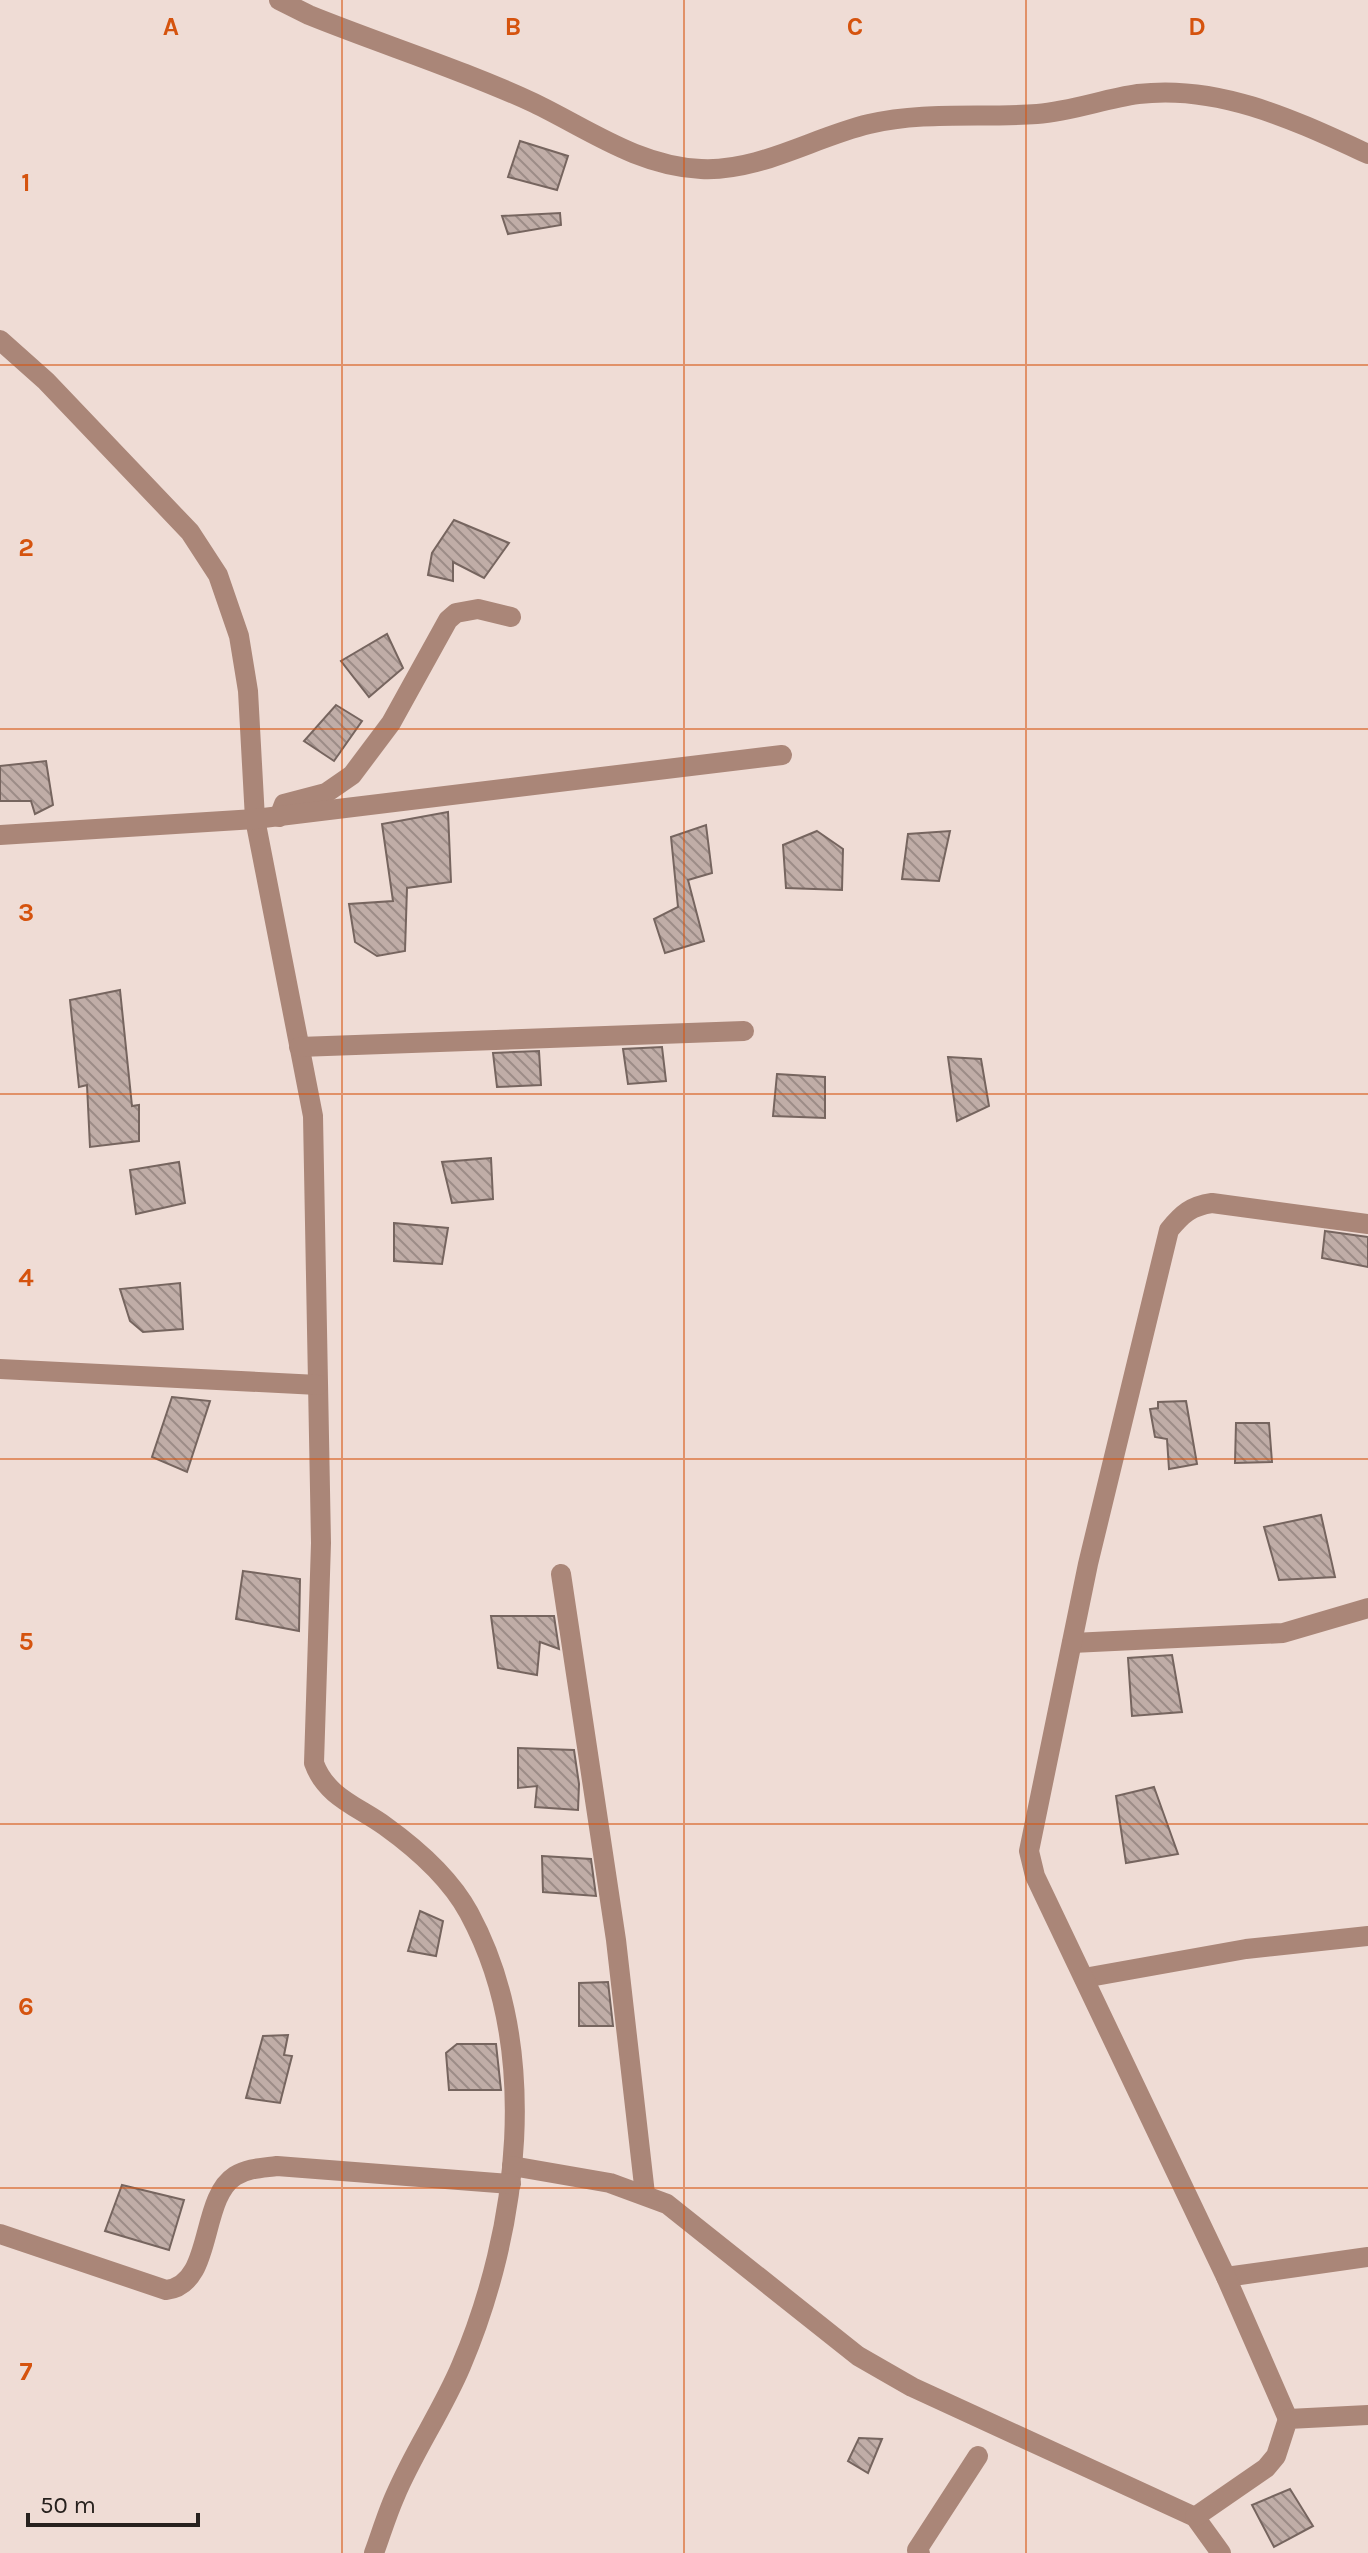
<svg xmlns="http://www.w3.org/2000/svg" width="1368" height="2553" viewBox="0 0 1368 2553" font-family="Karla,sans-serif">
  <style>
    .building { fill: url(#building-back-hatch); stroke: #76655f; stroke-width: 2 }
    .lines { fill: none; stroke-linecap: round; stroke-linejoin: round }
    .minor { stroke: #aa8678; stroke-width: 20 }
    .grid { fill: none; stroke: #d5530e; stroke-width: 2; stroke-opacity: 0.55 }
    .grid-label { font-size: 26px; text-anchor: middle; font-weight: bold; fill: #d5530e; stroke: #efdcd5; stroke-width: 7; stroke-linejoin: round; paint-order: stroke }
  </style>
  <defs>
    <pattern id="building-back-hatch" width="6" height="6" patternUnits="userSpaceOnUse" patternTransform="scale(2)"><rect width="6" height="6" fill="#c0ada7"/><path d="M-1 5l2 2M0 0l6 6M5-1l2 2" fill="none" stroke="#9c8c87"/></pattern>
  </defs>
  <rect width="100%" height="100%" fill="#efdcd5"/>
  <g class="building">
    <path d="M520 141 568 156 557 190 508 177Z"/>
    <path d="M560 213 561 225 508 234 502 216Z"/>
    <path d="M454 520 509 543 484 578 453 562V581L428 575 432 553Z"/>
    <path d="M387 634 403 668 369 697 341 661Z"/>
    <path d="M336 705 362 721 334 761 304 741Z"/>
    <path d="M46 761 53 805 35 814 31 801H0V766Z"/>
    <path d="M448 812 451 882 407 888 405 951 377 956 355 942 349 904 393 901 382 824Z"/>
    <path d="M706 825 712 873 688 880 704 941 665 953 654 919 678 907 671 837Z"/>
    <path d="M817 831 843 849 842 890 786 888 783 845Z"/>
    <path d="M950 831 939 881 902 879 908 834Z"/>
    <path d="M120 990 132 1106 139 1105V1141L90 1147 87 1085 79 1087 70 1000Z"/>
    <path d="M662 1047 666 1081 628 1084 623 1049Z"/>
    <path d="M539 1051 541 1085 497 1087 493 1053Z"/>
    <path d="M948 1057 981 1059 989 1106 957 1121Z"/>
    <path d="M777 1074 825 1077V1118L773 1116Z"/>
    <path d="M491 1158 493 1199 452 1203 442 1162Z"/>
    <path d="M179 1162 185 1203 136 1214 130 1170Z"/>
    <path d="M394 1223 448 1228 442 1264 394 1261Z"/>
    <path d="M1325 1231 1368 1237V1267L1322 1258Z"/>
    <path d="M180 1283 183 1329 143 1332 130 1321 120 1289Z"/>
    <path d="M172 1397 210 1401 187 1472 152 1457Z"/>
    <path d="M1186 1401 1197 1464 1169 1469 1167 1439 1155 1437 1150 1409 1158 1408V1402Z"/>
    <path d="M1236 1423H1269L1272 1462 1235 1463Z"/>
    <path d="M1321 1515 1335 1577 1279 1580 1264 1527Z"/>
    <path d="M243 1571 300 1579 299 1631 236 1619Z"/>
    <path d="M491 1616H554L559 1649 540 1642 537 1675 498 1668Z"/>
    <path d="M1172 1655 1182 1712 1132 1716 1128 1658Z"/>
    <path d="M518 1748 574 1750 579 1784 578 1810 535 1807 537 1786 518 1788Z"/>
    <path d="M1154 1787 1178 1854 1126 1863 1116 1796Z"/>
    <path d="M542 1856 591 1859 596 1896 543 1892Z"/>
    <path d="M420 1911 443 1921 436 1956 408 1951Z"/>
    <path d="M608 1982 613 2026H579V1983Z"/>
    <path d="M288 2035 284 2055 292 2056 280 2103 246 2098 263 2036Z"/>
    <path d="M457 2044H496L501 2090H449L446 2053Z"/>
    <path d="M122 2185 184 2200 169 2250 105 2231Z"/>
    <path d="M859 2438 882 2439 868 2473 848 2461Z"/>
    <path d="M1290 2489 1313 2526 1274 2547 1252 2505Z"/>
  </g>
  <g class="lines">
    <g class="minor">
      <path d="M279 0 309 15C383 45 461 69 534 103 588 129 638 166 701 169 759 172 814 137 869 124 924 111 981 118 1037 114 1072 111 1104 99 1138 94 1220 84 1296 121 1368 154"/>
      <path d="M0 340 46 381 190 532 218 575 239 636 248 691 255 819 313 1116 321 1543 314 1763C326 1797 359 1807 385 1826 417 1849 450 1878 469 1913 542 2048 519 2230 461 2366 442 2411 414 2451 395 2496 387 2514 381 2534 374 2553"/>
      <path d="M279 817 284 804 326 793 352 775 391 723 448 620 456 613 478 609 511 617"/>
      <path d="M0 835 255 819 782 755"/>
      <path d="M299 1047 744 1031"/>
      <path d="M0 1369 318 1385"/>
      <path d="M561 1574 616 1940 645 2194"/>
      <path d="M1072 1643 1283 1633 1368 1608"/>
      <path d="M1084 1978 1246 1949 1368 1936"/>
      <path d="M512 2166 610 2183 667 2204 858 2356 912 2387 1195 2517 1221 2553"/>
      <path d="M0 2234 166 2290C214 2285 199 2199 235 2176 248 2168 262 2168 277 2166L511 2184"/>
      <path d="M1226 2277 1368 2257"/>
      <path d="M1288 2419 1226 2277 1035 1876 1029 1851 1088 1564 1169 1230C1182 1214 1191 1206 1212 1203L1368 1224"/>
      <path d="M1195 2517 1266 2468 1276 2456 1288 2419 1368 2415"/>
      <path d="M920 2553 917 2550 978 2456"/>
    </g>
  </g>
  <path class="grid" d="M342 0V2553M684 0V2553M1026 0V2553M0 365H1368M0 729H1368M0 1094H1368M0 1459H1368M0 1824H1368M0 2188H1368"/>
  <g class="grid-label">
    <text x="171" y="35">A</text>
    <text x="513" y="35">B</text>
    <text x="855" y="35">C</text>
    <text x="1197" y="35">D</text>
    <text x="26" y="191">1</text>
    <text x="26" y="556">2</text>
    <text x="26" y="921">3</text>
    <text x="26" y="1286">4</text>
    <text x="26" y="1650">5</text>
    <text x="26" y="2015">6</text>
    <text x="26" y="2380">7</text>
  </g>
  <path d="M28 2513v12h170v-12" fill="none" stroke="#27211e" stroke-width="4"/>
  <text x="40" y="2513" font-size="24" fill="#27211e" stroke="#efdcd5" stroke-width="6" paint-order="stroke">50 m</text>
</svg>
